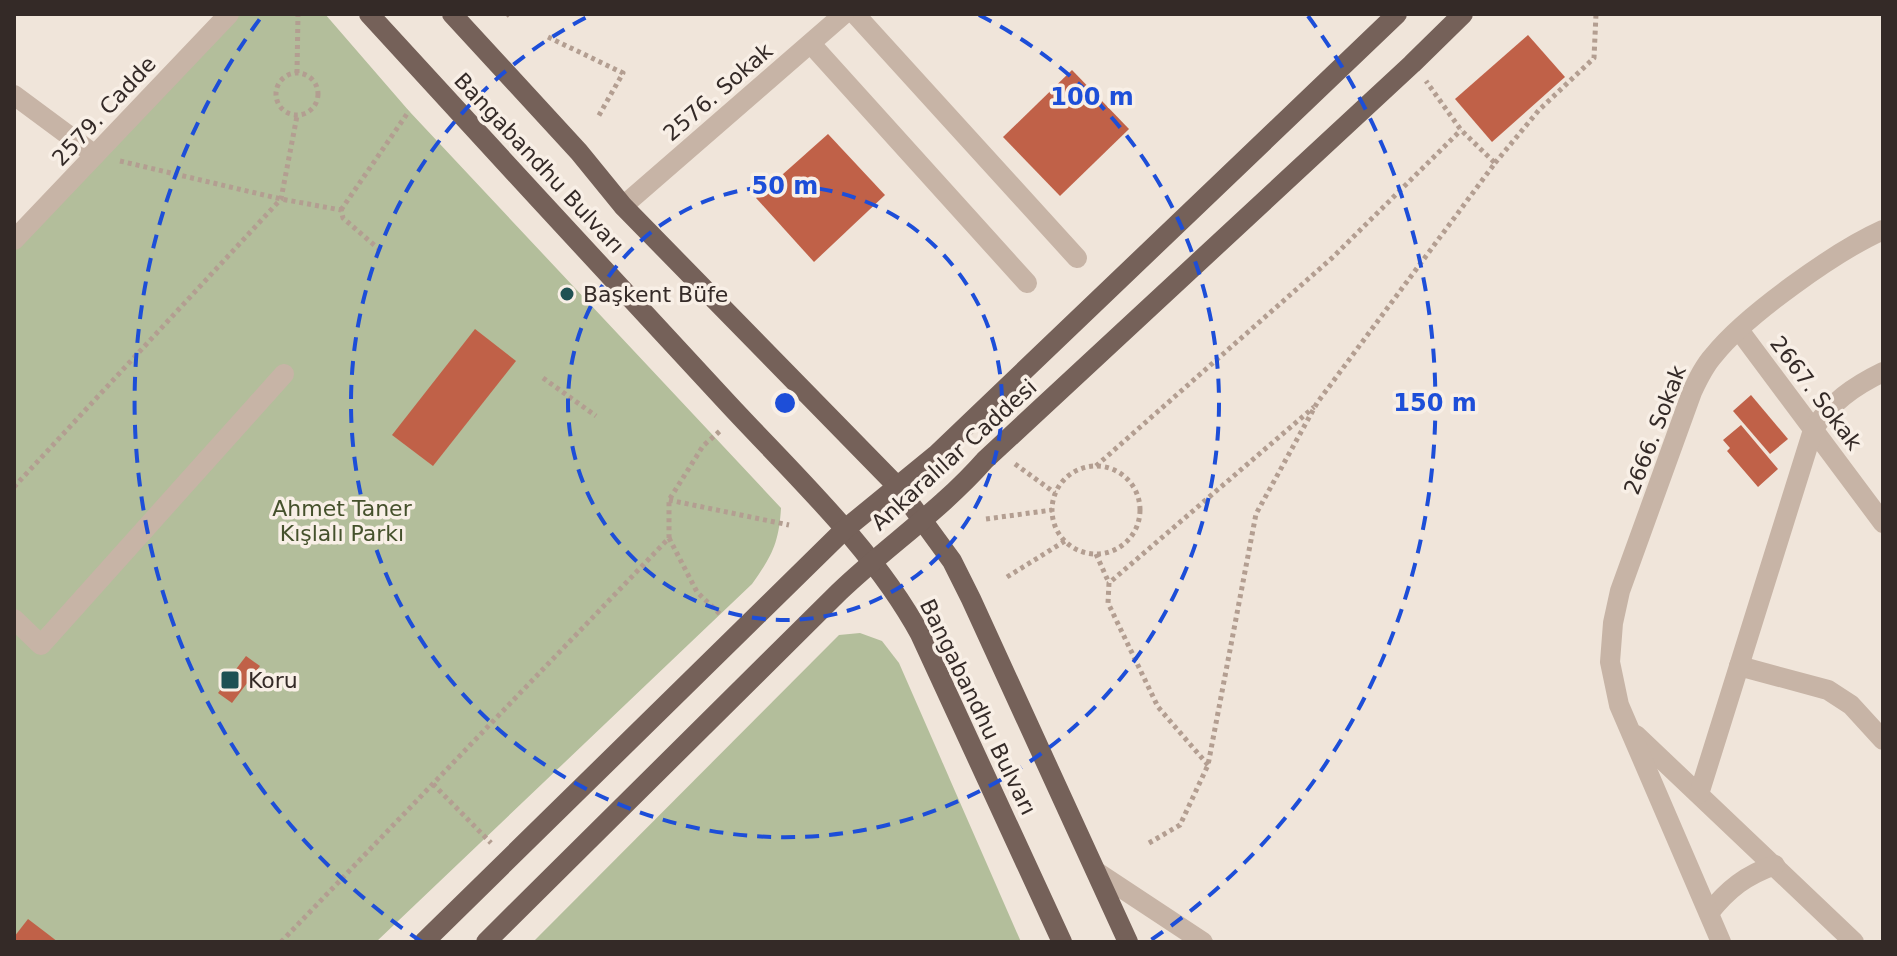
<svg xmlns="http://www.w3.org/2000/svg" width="1897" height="956" viewBox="0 0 1897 956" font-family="'DejaVu Sans',sans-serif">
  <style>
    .green { fill: #b3be9b }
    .building { fill: #c06148 }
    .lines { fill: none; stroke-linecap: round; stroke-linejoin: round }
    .path { stroke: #b39e91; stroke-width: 5; stroke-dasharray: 4 4; stroke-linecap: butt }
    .minor { stroke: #c7b4a6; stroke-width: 20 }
    .major { stroke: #756159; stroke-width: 20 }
    .ring { fill: none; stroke: #1d4ed8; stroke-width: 4; stroke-dasharray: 14 10 }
    .poi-dot { fill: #1f5153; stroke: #f8efe6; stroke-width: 3 }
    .labels { text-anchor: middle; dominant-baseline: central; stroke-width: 7; stroke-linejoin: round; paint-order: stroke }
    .street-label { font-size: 22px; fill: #342a27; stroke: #f8efe6 }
    .poi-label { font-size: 22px; fill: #342a27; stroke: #f8efe6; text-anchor: start }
    .park-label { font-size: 22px; fill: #45512c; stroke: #f8efe6 }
    .centre { fill: #1d4ed8; stroke: #f8efe6; stroke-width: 4 }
    .ring-label { font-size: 24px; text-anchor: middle; font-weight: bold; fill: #1d4ed8; stroke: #f8efe6; stroke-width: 7; stroke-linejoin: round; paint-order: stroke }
  </style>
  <rect width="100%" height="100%" fill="#f0e5da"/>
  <g class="green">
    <path d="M229 14H325L409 111 781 508C779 543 772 556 752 584L376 942H14V240Z"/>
    <path d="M860 633 882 641 899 663 1021 942H533L839 635Z"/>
  </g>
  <g class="building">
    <path d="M1528 35 1565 77 1492 142 1455 99Z"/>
    <path d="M1072 70 1129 129 1060 196 1003 137Z"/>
    <path d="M828 134 885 195 814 262 756 198Z"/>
    <path d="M475 329 516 361 433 466 392 435Z"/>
    <path d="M1751 395 1788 439 1770 454 1733 411Z"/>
    <path d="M1741 425 1778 469 1758 487 1727 451 1730 448 1723 440Z"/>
    <path d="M246 656 260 666 232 703 218 693Z"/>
    <path d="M28 919 49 935 58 942H14V937Z"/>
  </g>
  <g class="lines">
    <g class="path">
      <path d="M506 16 508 14"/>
      <path d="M548 37 623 73 598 117"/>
      <circle cx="297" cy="94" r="21"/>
      <path d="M297 73 298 14"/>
      <path d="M120 161 281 199 341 210 343 218 381 251"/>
      <path d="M1495 163 1539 110 1594 58 1596 14"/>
      <path d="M341 210 409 111"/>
      <path d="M543 378 596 416"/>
      <path d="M1015 464 1055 493"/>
      <path d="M1096 466 1332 258 1461 130"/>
      <circle cx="1096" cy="510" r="44"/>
      <path d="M14 487 281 199 297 116"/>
      <path d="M669 500 789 525"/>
      <path d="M986 519 1052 510"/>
      <path d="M669 538 697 592 722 616"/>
      <path d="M1096 554 1109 583"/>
      <path d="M1007 577 1065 541"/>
      <path d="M1208 765 1158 707 1108 603 1109 583 1314 407"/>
      <path d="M433 784 491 843"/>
      <path d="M1149 843 1180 825 1208 765 1256 514 1317 403 1495 163 1461 130 1426 81"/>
      <path d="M281 942 669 538V500L703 446 721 430"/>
    </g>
    <g class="minor">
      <path d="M855 14 1077 258"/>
      <path d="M811 44 1027 283"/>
      <path d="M14 95 95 155"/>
      <path d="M623 206 844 14"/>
      <path d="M14 240 229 14"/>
      <path d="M1739 330 1883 523"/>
      <path d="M14 619 41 645 284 374"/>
      <path d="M1739 666 1828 690 1851 705 1883 740"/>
      <path d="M1636 735 1854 942"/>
      <path d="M1699 794 1813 430C1830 403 1854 386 1883 372"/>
      <path d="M1097 872 1203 942"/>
      <path d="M1709 913C1728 889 1746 875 1775 865"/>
      <path d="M1721 942 1619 705 1610 662 1613 623 1620 591 1692 392C1698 379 1704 366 1714 355 1746 315 1836 251 1883 230"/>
    </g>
    <g class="major">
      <path d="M369 14C486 142 604 270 722 397 789 470 873 547 920 634L1062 942"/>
      <path d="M452 14 579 152 623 206 898 487 952 561 971 599 1128 942"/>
      <path d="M424 942 844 530 937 454 1397 14"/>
      <path d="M486 942 839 592C887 546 941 510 985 460L1412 64 1463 14"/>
    </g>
  </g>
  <g class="ring">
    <circle cx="785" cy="403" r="217"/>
    <path d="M979 15A434 434 0 1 1 591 15"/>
    <path d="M422 942A650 650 0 0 1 262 16M1308 16A650 650 0 0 1 1148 942"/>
  </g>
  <g class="poi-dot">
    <circle cx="567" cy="294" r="8"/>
    <rect x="220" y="670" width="20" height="20" rx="4"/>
  </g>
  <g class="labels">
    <g class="street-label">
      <text transform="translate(718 92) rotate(-41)">2576. Sokak</text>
      <text transform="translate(104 111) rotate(-47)">2579. Cadde</text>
      <text transform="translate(539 163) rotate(47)">Bangabandhu Bulvarı</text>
      <text transform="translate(1816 393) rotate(53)">2667. Sokak</text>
      <text transform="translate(1655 430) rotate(-69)">2666. Sokak</text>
      <text transform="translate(954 455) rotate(-42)">Ankaralılar Caddesi</text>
      <text transform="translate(978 707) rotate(64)">Bangabandhu Bulvarı</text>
    </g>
    <g class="poi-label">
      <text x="583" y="294">Başkent Büfe</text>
      <text x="248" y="680">Koru</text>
    </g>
    <g class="park-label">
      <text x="342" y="508">Ahmet Taner<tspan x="342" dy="25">Kışlalı Parkı</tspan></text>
    </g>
  </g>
  <circle cx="785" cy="403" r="12" class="centre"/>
  <g class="ring-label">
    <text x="1092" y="105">100 m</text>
    <text x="785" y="194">50 m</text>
    <text x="1435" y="411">150 m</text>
  </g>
  <rect width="1897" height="956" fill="none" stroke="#342a27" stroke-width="32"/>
</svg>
